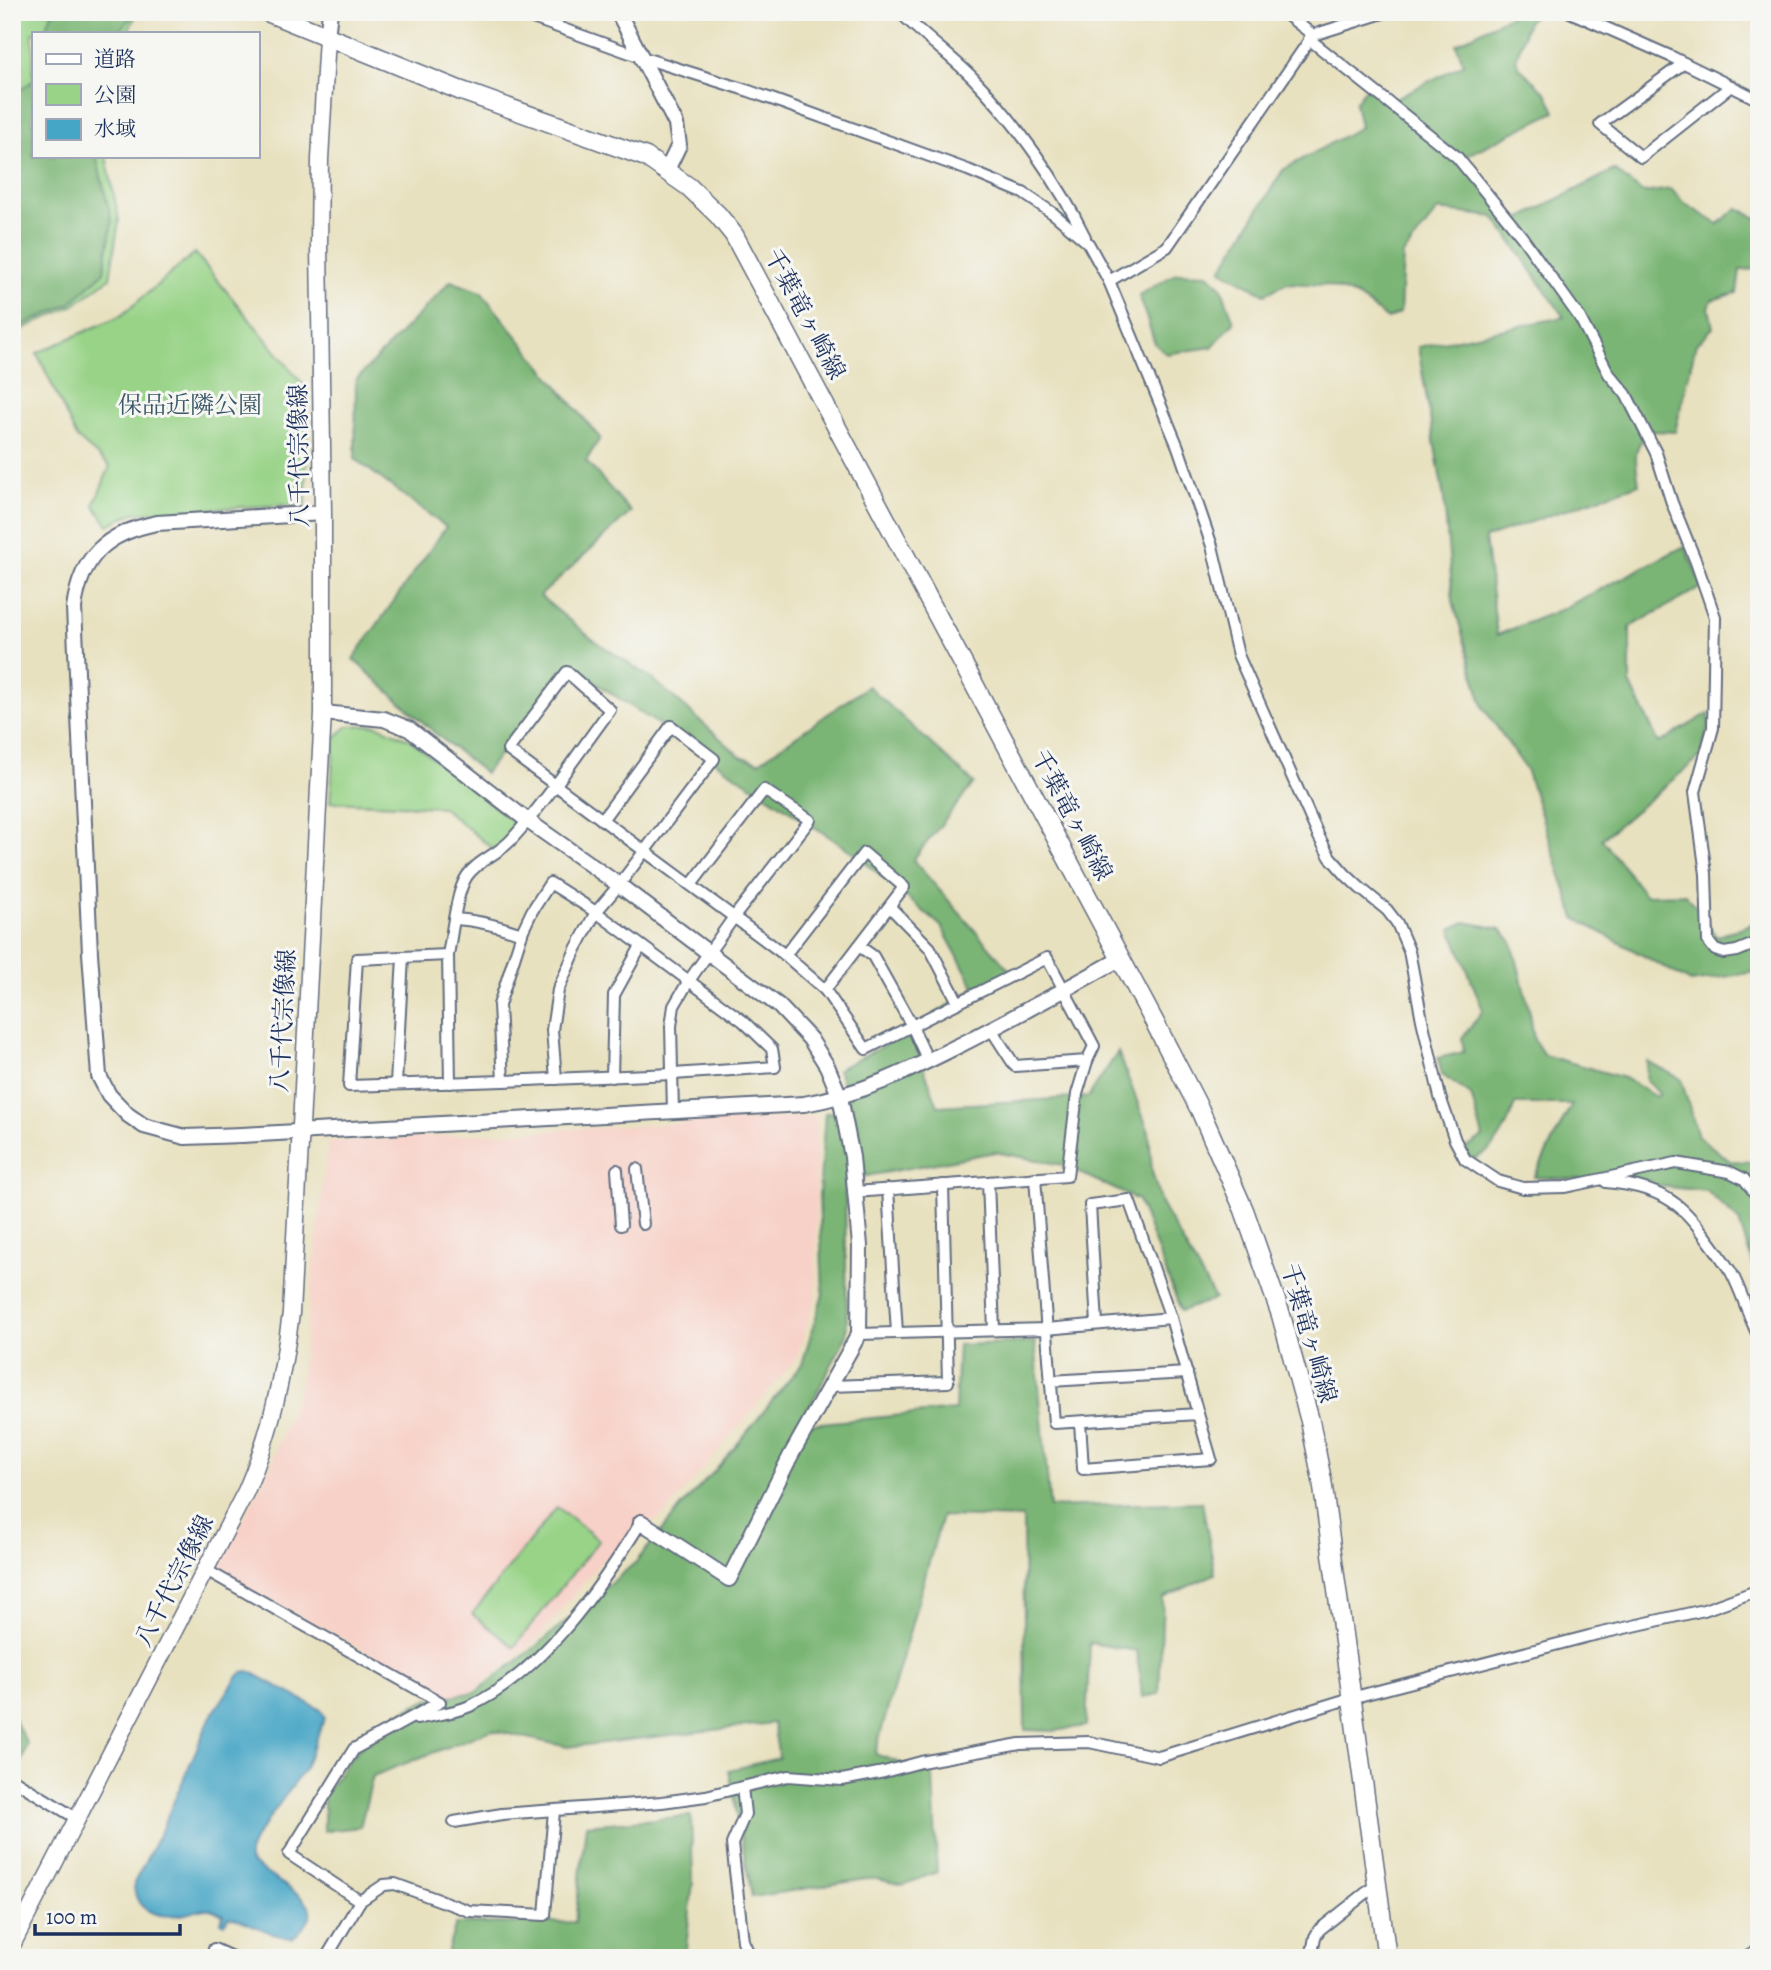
<svg xmlns="http://www.w3.org/2000/svg" width="1771" height="1970" viewBox="0 0 1771 1970" font-family="Alegreya,'Noto Serif JP',serif">
  <style>
    .built { fill: #f7d1c8 }
    .green { fill: #98d387; stroke: #5a8172; stroke-width: 2 }
    .forest { fill: #7ab574; stroke: #4a7269; stroke-width: 2 }
    .water { fill: #46a6c6; stroke: #306a92; stroke-width: 2 }
    .lines { fill: none; stroke-linecap: round; stroke-linejoin: round }
    .minor-casing { stroke: #636d80; stroke-width: 14 }
    .tertiary-casing { stroke: #636d80; stroke-width: 18 }
    .secondary-casing { stroke: #636d80; stroke-width: 19 }
    .primary-casing { stroke: #636d80; stroke-width: 21 }
    .minor { stroke: #fff; stroke-width: 10 }
    .tertiary { stroke: #fff; stroke-width: 14 }
    .secondary { stroke: #fff; stroke-width: 16 }
    .primary { stroke: #fff; stroke-width: 18 }
    .labels { text-anchor: middle; dominant-baseline: central; stroke-width: 6; stroke-linejoin: round; paint-order: stroke }
    .street-label { font-size: 24px; fill: #1b2f5e; stroke: #f6f6f2 }
    .park-label { font-size: 24px; fill: #3a5868; stroke: #f6f6f2 }
  </style>
  <rect width="100%" height="100%" fill="#f6f6f2"/>
  <filter id="ink" filterUnits="userSpaceOnUse"><feTurbulence type="fractalNoise" baseFrequency=".0143" numOctaves="2"/><feDisplacementMap in="SourceGraphic" scale="14" xChannelSelector="R" yChannelSelector="G"/><feConvolveMatrix kernelMatrix="1 2 1 2 8 2 1 2 1" color-interpolation-filters="sRGB"/></filter>
  <filter id="wash" filterUnits="userSpaceOnUse"><feTurbulence type="fractalNoise" baseFrequency=".00686" numOctaves="4" result="noise"/><feDisplacementMap in="SourceGraphic" scale="28" xChannelSelector="R" yChannelSelector="G"/><feGaussianBlur stdDeviation="1.57" result="paint"/><feColorMatrix in="noise" values="0 0 0 0 0 0 0 0 0 0 0 0 0 0 0 0 0 1.4 0 .05"/><feComposite in="paint" operator="in"/></filter>
  <g filter="url(#wash)">
    <rect width="100%" height="100%" fill="#e8e1bf"/>
    <path class="built" d="M816 1116V1297L796 1359 666 1513 602 1561 538 1639 460 1701 217 1572 270 1467 299 1388 328 1142Z"/>
    <g class="green">
      <path d="M12 12H138L127 33H33V156H106L119 220 110 278 73 306 12 334Z"/>
      <path d="M195 253 307 389 306 504 134 513 108 525 94 505 110 466 77 438 37 353 122 315Z"/>
      <path d="M376 725 409 739 515 823 516 829 505 841 493 849 442 807 330 802 335 737 348 726Z"/>
      <path d="M557 1507 599 1540 514 1647 472 1614Z"/>
    </g>
    <g class="forest">
      <path d="M53 12H127L132 17 117 33H43Z"/>
      <path d="M1517 12H1534L1535 15 1528 21 1516 60 1520 68 1547 94 1555 112 1461 158 1514 222 1614 170 1643 193 1671 189 1684 203 1718 224 1738 208 1759 219V269L1740 270 1737 293 1712 300 1709 308 1713 328 1696 344 1675 432 1651 431C1630 448 1636 460 1639 484L1485 538 1497 635 1562 609 1685 546 1702 587 1630 627V683L1659 743 1709 713V727L1700 757 1602 839 1645 895 1685 894 1700 910 1716 937 1759 921V967L1755 972 1691 982 1575 918 1526 769 1483 707 1453 601 1444 499 1418 347 1564 317 1494 217 1438 210 1403 255 1400 313 1388 319 1357 296 1327 285 1287 283 1265 294 1221 270 1283 170 1360 127 1355 103 1365 89 1392 100 1464 64 1456 44Z"/>
      <path d="M33 80V156H96L112 222 104 272 70 304 12 330V97Z"/>
      <path d="M1177 273 1208 274 1221 286 1234 322 1212 347 1166 354 1155 344 1139 295Z"/>
      <path d="M451 281 481 292 600 438 586 461 631 512 540 596 591 638 654 680 740 756 759 762 868 686 974 783 913 860 1014 975 912 1037 938 1106 1088 1097 1118 1052 1149 1132 1152 1171 1161 1204 1215 1299 1181 1311 1138 1200 1063 1165 995 1152 845 1180 847 1335 800 1425 955 1410 958 1345 1035 1342 1050 1507 1202 1502 1215 1574 1163 1598 1159 1694 1142 1697 1137 1651 1090 1643 1086 1726 1054 1731 1025 1730 1023 1518 942 1516 875 1754 933 1775 937 1872 903 1885 877 1879H866L752 1897 729 1770 779 1758 773 1723 568 1747 491 1730 373 1776 360 1827 324 1831V1795L346 1763 383 1721 426 1700 476 1692 539 1644 636 1562 682 1506 722 1463 802 1364 823 1294 819 1195 825 1113 852 1112 838 1069 899 1038 975 988 941 926 854 853 568 665 485 773 436 734 353 659 446 527 355 459 356 380Z"/>
      <path d="M1465 922 1501 929 1512 942 1530 1013 1534 1040 1544 1055 1624 1078 1656 1097 1660 1094 1646 1081 1647 1061 1681 1079 1698 1136 1730 1161 1752 1162 1759 1179V1284L1739 1221 1707 1191 1608 1181 1534 1177 1572 1104H1515C1506 1129 1498 1149 1472 1160L1464 1150 1483 1137 1471 1095 1442 1075 1438 1058 1464 1052 1462 1038 1483 1010 1451 929Z"/>
      <path d="M12 1715 27 1744 16 1780 17 1819 12 1826Z"/>
      <path d="M691 1816 693 1881 685 1958H445L456 1924 575 1922 586 1825Z"/>
    </g>
    <path class="water" d="M249 1671 321 1710 325 1717 305 1768 255 1838 249 1853V1860L252 1864C264 1873 308 1897 311 1909 313 1918 299 1933 293 1938 273 1938 252 1921 228 1917L225 1924 221 1922 223 1915C219 1913 213 1909 208 1909 201 1908 194 1913 186 1914 161 1919 134 1914 134 1883L161 1831 210 1718 238 1676 243 1672Z"/>
  </g>
  <g filter="url(#ink)">
    <g class="lines">
      <defs>
        <g id="minor">
          <path d="M516 12 641 57 749 91 968 170 1023 193 1054 214 1088 243 1109 281 1178 447 1212 546 1238 655 1319 837 1330 857 1346 875 1360 888 1387 910 1397 923 1409 951 1422 1020 1440 1097 1455 1140 1465 1159 1498 1181 1523 1188 1565 1187 1676 1163 1730 1172 1744 1179 1759 1198"/>
          <path d="M900 12C923 36 950 55 973 78 1015 121 1059 183 1085 237"/>
          <path d="M1283 12 1313 35"/>
          <path d="M1570 12 1670 56 1759 100"/>
          <path d="M1309 39 1457 157 1522 237 1580 318 1609 374 1626 394 1656 453 1672 503 1696 562 1715 617 1713 728 1695 792 1706 874 1708 941 1715 950 1724 953 1737 951 1759 942"/>
          <path d="M1684 63 1600 124 1641 157 1731 86"/>
          <path d="M1109 281 1167 247 1313 35 1386 12"/>
          <path d="M550 883 596 912 743 1021 772 1049 775 1067 673 1074 503 1081 499 1005 523 930 532 911Z"/>
          <path d="M890 907 930 948 958 1002"/>
          <path d="M454 919C478 920 499 926 522 934"/>
          <path d="M859 946 873 956 912 1026 928 1061"/>
          <path d="M448 955 450 1083"/>
          <path d="M785 955 864 853 904 887 825 990"/>
          <path d="M612 1077 614 995 641 946"/>
          <path d="M556 1079 552 1030 558 990 576 949 596 912 619 885 714 759 671 726 602 820"/>
          <path d="M503 1081 349 1086 357 959 448 955C452 935 456 892 467 876 478 860 499 854 512 839 548 799 578 753 610 710L567 672 508 750 785 955 825 990 866 1049 1047 958 1094 1046 1087 1061 1015 1066 991 1029"/>
          <path d="M396 1084 403 957"/>
          <path d="M673 1112 671 1026 674 1006 688 982 734 917 810 820 764 790 691 885"/>
          <path d="M637 1169 643 1224"/>
          <path d="M617 1170 621 1225"/>
          <path d="M1035 1178 1054 1423 1198 1414 1211 1459 1083 1469 1080 1422"/>
          <path d="M988 1182 994 1330"/>
          <path d="M1606 1182C1630 1184 1658 1190 1677 1205 1693 1217 1720 1255 1731 1272 1742 1292 1748 1316 1759 1337"/>
          <path d="M888 1189 897 1333"/>
          <path d="M855 1192 1067 1176 1077 1094 1087 1061"/>
          <path d="M1097 1324 1090 1205 1129 1200 1171 1318 1198 1414"/>
          <path d="M859 1334 1046 1329 1171 1318"/>
          <path d="M1050 1381 1187 1373"/>
          <path d="M830 1386 948 1382 943 1185"/>
          <path d="M206 1570 440 1702 354 1749 289 1854 360 1901 326 1958"/>
          <path d="M417 1719C434 1715 454 1713 470 1706 542 1673 601 1587 641 1522"/>
          <path d="M12 1779 76 1818"/>
          <path d="M742 1787 788 1776 842 1780 884 1772 921 1762 1020 1744 1089 1742 1159 1757 1351 1698 1589 1636 1704 1610 1759 1590"/>
          <path d="M454 1822 502 1814 662 1802 706 1796 742 1787 745 1814 732 1844 743 1941 751 1958"/>
          <path d="M360 1901 384 1885 395 1884 469 1911 545 1915 554 1811"/>
          <path d="M212 1958 214 1949 234 1958"/>
          <path d="M1311 1958 1315 1937 1319 1930 1376 1885"/>
          <path d="M1744 1958 1759 1949"/>
        </g>
        <g id="tertiary">
          <path d="M618 12 676 124 679 145 667 170"/>
          <path d="M327 37 330 12"/>
          <path d="M323 513 157 523C106 533 81 556 74 608L90 953 99 1076 109 1095 128 1115 144 1126 185 1137 242 1135 804 1104C867 1093 912 1069 968 1041 1020 1014 1070 987 1120 959"/>
          <path d="M323 713 384 719 409 729 528 821 619 885 779 1006 810 1039 827 1066 840 1097 852 1157 860 1246 859 1334 791 1455 729 1579 641 1522"/>
        </g>
        <path id="secondary" d="M12 1945 246 1491C271 1434 283 1375 291 1313L323 713V513L319 245 320 159 327 37"/>
        <path id="primary" d="M267 12 459 90 646 157 689 187 718 215 734 235 1155 1023 1200 1110 1244 1210 1281 1315 1310 1421 1322 1480 1387 1958"/>
      </defs>
      <use href="#minor" class="minor-casing"/>
      <use href="#tertiary" class="tertiary-casing"/>
      <use href="#secondary" class="secondary-casing"/>
      <use href="#primary" class="primary-casing"/>
      <use href="#minor" class="minor"/>
      <use href="#tertiary" class="tertiary"/>
      <use href="#secondary" class="secondary"/>
      <use href="#primary" class="primary"/>
    </g>
  </g>
  <g class="labels">
    <g class="street-label">
      <text transform="translate(805 314) rotate(62)">千葉竜ヶ崎線</text>
      <text transform="translate(299 456) rotate(-91)">八千代宗像線</text>
      <text transform="translate(1072 815) rotate(62)">千葉竜ヶ崎線</text>
      <text transform="translate(283 1021) rotate(-87)">八千代宗像線</text>
      <text transform="translate(1309 1333) rotate(74)">千葉竜ヶ崎線</text>
      <text transform="translate(174 1581) rotate(-63)">八千代宗像線</text>
    </g>
    <g class="park-label">
      <text x="190" y="405">保品近隣公園</text>
    </g>
  </g>
  <rect width="1771" height="1970" fill="none" stroke="#f6f6f2" stroke-width="42"/>
  <rect x="32" y="32" width="228" height="126" fill="#f6f6f2" stroke="#9ea6b7" stroke-width="2"/>
  <rect x="46" y="54" width="35" height="10" fill="#ffffff" stroke="#9ea6b7" stroke-width="2"/>
  <text x="94" y="66" font-size="21" fill="#1b2f5e">道路</text>
  <rect x="46" y="84" width="35" height="21" fill="#98d387" stroke="#9ea6b7" stroke-width="2"/>
  <text x="94" y="102" font-size="21" fill="#1b2f5e">公園</text>
  <rect x="46" y="119" width="35" height="21" fill="#46a6c6" stroke="#9ea6b7" stroke-width="2"/>
  <text x="94" y="136" font-size="21" fill="#1b2f5e">水域</text>
  <path d="M35 1924v10h145v-10" fill="none" stroke="#1b2f5e" stroke-width="3.5"/>
  <text x="46" y="1924" font-size="21" fill="#1b2f5e" stroke="#f6f6f2" stroke-width="5" paint-order="stroke">100 m</text>
</svg>
